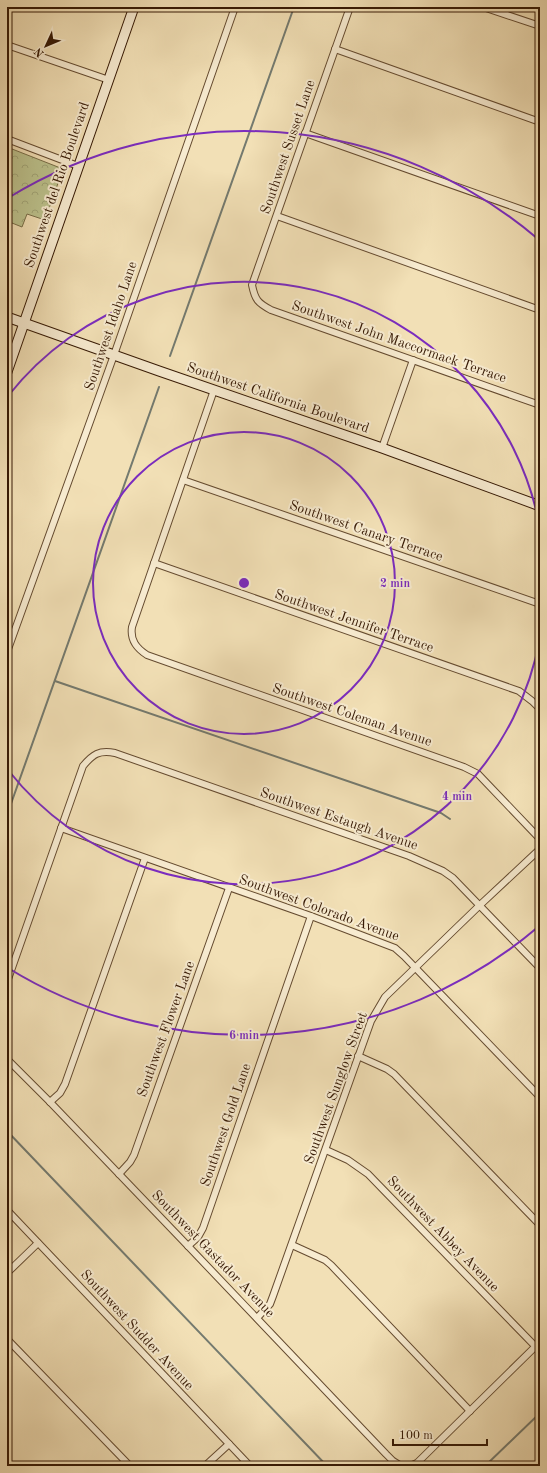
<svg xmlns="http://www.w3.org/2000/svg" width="547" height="1473" viewBox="0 0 547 1473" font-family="'Old Standard TT',serif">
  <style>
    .forest { fill: url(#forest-crowns); stroke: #796e48 }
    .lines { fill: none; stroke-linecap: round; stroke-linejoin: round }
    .stream { stroke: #747a6f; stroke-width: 2 }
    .street-casing { stroke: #654b30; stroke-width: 8 }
    .secondary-casing { stroke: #361904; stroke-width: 11 }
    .street { stroke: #f7ebd0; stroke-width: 6 }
    .secondary { stroke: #f7ebd0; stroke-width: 9 }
    .ring { fill: none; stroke: #7b2cbf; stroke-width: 2 }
    .labels { text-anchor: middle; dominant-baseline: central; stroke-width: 4; stroke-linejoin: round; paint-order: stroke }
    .street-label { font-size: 14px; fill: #361904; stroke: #f7ebd0 }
    .centre { fill: #7b2cbf; stroke: #f7ebd0; stroke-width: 2 }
    .ring-label { font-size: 12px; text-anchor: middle; font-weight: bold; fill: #7b2cbf; stroke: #f7ebd0; stroke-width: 4; stroke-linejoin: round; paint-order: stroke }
  </style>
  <defs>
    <pattern id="forest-crowns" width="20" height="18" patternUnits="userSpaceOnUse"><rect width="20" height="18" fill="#bcc28d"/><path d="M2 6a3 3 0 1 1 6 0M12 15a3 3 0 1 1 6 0" fill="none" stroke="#a2a678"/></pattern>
  </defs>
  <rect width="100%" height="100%" fill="#f2e0b6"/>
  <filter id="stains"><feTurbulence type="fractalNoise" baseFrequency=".005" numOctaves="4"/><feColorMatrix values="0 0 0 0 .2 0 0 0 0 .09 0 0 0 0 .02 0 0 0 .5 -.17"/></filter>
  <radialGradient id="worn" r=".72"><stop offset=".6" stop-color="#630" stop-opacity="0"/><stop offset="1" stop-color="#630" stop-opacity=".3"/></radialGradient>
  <path class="forest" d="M7 147 63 169 45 220 27 214 22 227 7 221Z"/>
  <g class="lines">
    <g class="stream">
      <path d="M170 356 294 7"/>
      <path d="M55 681 441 813 450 819"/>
      <path d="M7 815 159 387"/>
      <path d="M7 1131 327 1466"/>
      <path d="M485 1466 540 1413"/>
    </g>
    <defs>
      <g id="street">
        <path d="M350 7 252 285C255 300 258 303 271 310L540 405"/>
        <path d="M483 7 540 26"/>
        <path d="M7 45 109 80"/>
        <path d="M335 49 540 122"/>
        <path d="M305 133 540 216"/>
        <path d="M7 139 78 166"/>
        <path d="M277 216 540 310"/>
        <path d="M214 390 132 627C130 640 136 648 147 655L464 767 478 774 540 839"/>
        <path d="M382 448 413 360"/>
        <path d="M183 480 540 604"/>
        <path d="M154 563 519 691 532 701 540 709"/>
        <path d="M7 652 114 355 235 7"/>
        <path d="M61 828 311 916 395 948 404 956 540 1097"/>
        <path d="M7 982 83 766C93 754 99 750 115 753L409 856 443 871 453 878 540 968"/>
        <path d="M358 1056 387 1069 394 1074 540 1225"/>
        <path d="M7 1059 50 1102 188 1246 386 1454 393 1461 401 1466"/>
        <path d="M50 1102 60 1093 65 1084 145 858"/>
        <path d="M326 1150 348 1160 368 1174 535 1346"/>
        <path d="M119 1174 130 1162 134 1155 229 888"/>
        <path d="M7 1210 250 1466"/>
        <path d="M292 1245 325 1260 331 1265 470 1411"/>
        <path d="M188 1246 198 1237 203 1228 311 916"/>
        <path d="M7 1273 38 1243"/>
        <path d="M257 1318 270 1304 273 1296 371 1021 385 997 480 905 540 849"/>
        <path d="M7 1339 130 1466"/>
        <path d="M205 1466 229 1444"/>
        <path d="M410 1466 417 1463 540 1342"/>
      </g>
      <g id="secondary">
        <path d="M7 317 159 371 382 448 540 506"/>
        <path d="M7 372 134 7"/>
      </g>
    </defs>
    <use href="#street" class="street-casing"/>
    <use href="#secondary" class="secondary-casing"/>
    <use href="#street" class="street"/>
    <use href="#secondary" class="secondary"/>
  </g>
  <g class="ring">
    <circle cx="244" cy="583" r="151"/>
    <path d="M540 638A301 301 0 0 1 8 770M8 396A301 301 0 0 1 540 528"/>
    <path d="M538 927A452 452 0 0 1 8 968M8 198A452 452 0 0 1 538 239"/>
  </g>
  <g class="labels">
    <g class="street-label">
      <text transform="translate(288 147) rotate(-71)">Southwest Susset Lane</text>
      <text transform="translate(57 185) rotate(-71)">Southwest del Rio Boulevard</text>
      <text transform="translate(111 326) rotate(-71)">Southwest Idaho Lane</text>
      <text transform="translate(399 342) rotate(19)">Southwest John Maccormack Terrace</text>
      <text transform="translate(278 398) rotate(19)">Southwest California Boulevard</text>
      <text transform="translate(366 531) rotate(19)">Southwest Canary Terrace</text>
      <text transform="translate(354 621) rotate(19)">Southwest Jennifer Terrace</text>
      <text transform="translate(352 715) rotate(19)">Southwest Coleman Avenue</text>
      <text transform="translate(339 819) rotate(19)">Southwest Estaugh Avenue</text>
      <text transform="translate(319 908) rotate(20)">Southwest Colorado Avenue</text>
      <text transform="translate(166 1029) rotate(-70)">Southwest Flower Lane</text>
      <text transform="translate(336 1088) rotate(-70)">Southwest Sunglow Street</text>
      <text transform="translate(226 1125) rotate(-71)">Southwest Gold Lane</text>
      <text transform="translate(443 1234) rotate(46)">Southwest Abbey Avenue</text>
      <text transform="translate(213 1254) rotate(46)">Southwest Gastador Avenue</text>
      <text transform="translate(137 1330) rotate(47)">Southwest Sudder Avenue</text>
    </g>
  </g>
  <circle cx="244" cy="583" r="6" class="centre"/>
  <g class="ring-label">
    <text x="395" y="587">2 min</text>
    <text x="457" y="800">4 min</text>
    <text x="244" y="1039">6 min</text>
  </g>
  <rect width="547" height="1473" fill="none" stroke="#f2e0b6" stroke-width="24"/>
  <rect x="8" y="8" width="531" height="1457" fill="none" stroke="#361904" stroke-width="2"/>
  <rect x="12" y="12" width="523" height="1449" fill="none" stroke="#361904"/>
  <g transform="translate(46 46) rotate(226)" stroke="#f7ebd0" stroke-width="3" paint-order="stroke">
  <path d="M0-3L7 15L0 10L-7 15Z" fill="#361904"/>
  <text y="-6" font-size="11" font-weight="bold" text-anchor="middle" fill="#361904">N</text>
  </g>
  <path d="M393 1439v6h94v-6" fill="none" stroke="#361904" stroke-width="2"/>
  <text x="399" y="1439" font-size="12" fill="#361904" stroke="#f7ebd0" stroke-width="3" paint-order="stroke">100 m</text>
  <rect width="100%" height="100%" filter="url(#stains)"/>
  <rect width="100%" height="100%" fill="url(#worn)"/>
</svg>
